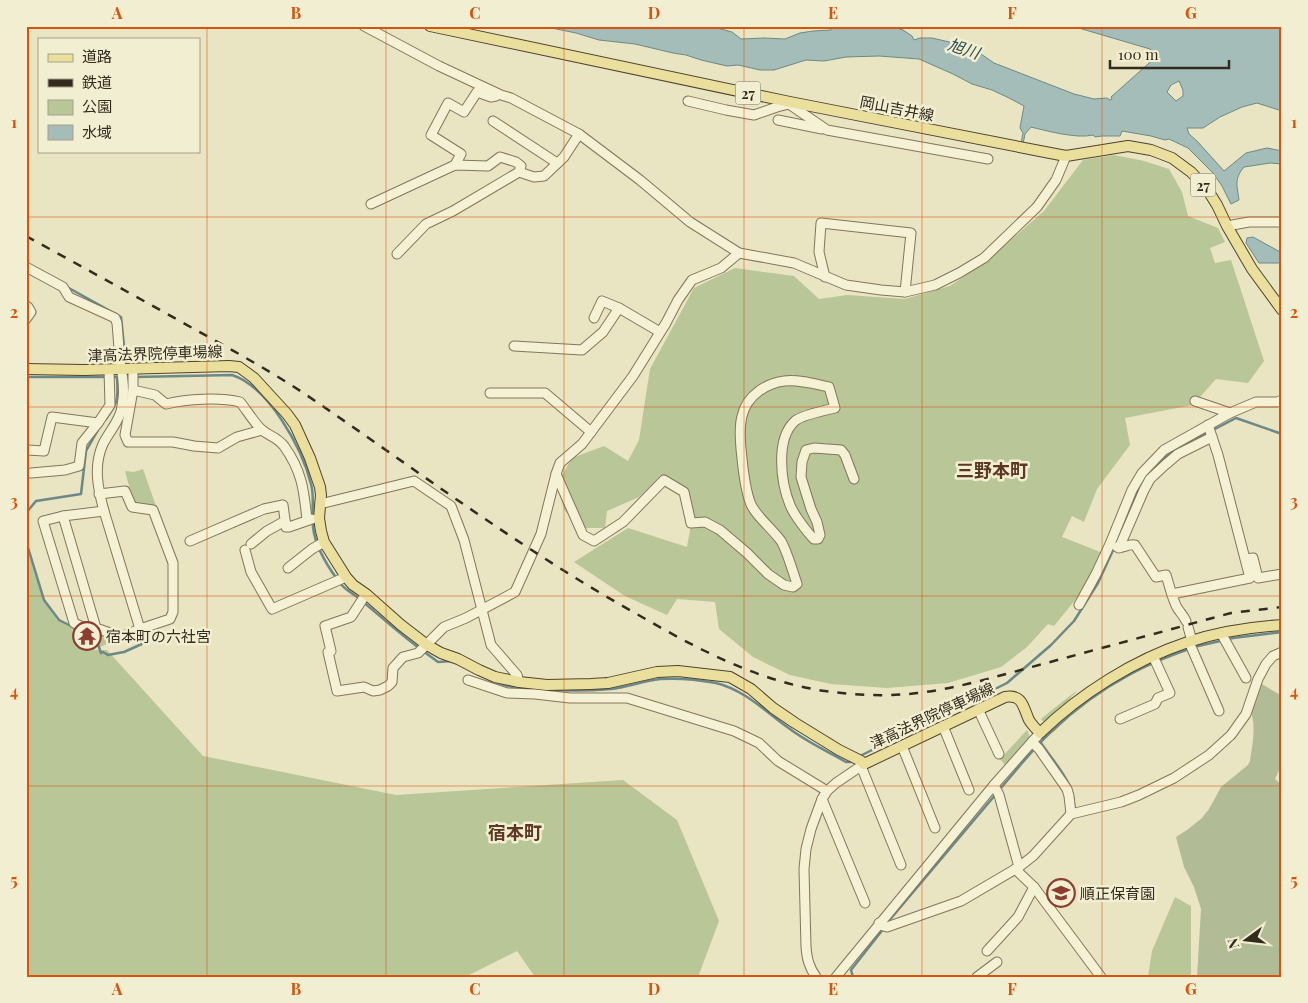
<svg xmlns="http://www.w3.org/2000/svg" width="1308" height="1003" viewBox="0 0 1308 1003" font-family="'Playfair Display','Noto Sans JP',serif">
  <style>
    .green { fill: #b9c697 }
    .cemetery { fill: #b1bc96 }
    .water { fill: #a4bdb9; stroke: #6c8987; fill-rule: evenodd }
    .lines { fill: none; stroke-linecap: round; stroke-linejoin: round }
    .stream { stroke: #6c8987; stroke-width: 2.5 }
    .minor-casing { stroke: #82765b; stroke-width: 11 }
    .major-casing { stroke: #50432f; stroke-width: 12 }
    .minor { stroke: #f5f1d4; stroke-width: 9 }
    .major { stroke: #eadf9c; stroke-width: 10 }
    .rail { stroke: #332b1e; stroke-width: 2.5; stroke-dasharray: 9 9; stroke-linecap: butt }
    .grid { fill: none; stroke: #d6540e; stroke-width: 1; stroke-opacity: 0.55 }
    .labels { text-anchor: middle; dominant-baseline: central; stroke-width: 5; stroke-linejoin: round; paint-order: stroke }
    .shield { fill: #f2eed1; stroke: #6c6654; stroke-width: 1 }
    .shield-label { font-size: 14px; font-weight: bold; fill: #332b1e }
    .street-label { font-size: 15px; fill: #332b1e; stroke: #f2eed1 }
    .poi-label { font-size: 15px; fill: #332b1e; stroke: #f2eed1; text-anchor: start }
    .water-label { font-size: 16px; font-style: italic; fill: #2e4e51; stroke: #f2eed1 }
    .quarter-label { font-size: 18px; font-weight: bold; fill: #5c3721; stroke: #f2eed1 }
    .neatline { fill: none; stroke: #d6540e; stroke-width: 2 }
    .grid-label { font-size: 16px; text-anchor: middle; font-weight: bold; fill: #d6540e }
  </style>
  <rect width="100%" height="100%" fill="#e9e4c2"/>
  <g class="green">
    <path d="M1114 155 1144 161 1169 169 1182 192 1188 216 1218 228 1225 242 1210 248 1215 263 1231 260 1264 361 1248 383 1216 379 1193 405 1125 418 1130 445 1097 489 1084 522 1072 516 1062 537 1103 553 1088 584 1054 626 1048 624 1027 647 1001 667 948 683 887 688 831 684 790 675 753 657 719 629 715 602 677 599 667 615 625 596 574 562 628 528 687 547 692 519 685 490 664 475 639 497 607 511 605 528H582L564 510 557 484 572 458 604 446 628 461 639 440 650 369 694 288 735 268 794 276 819 299 847 295 905 299 950 286 987 261 1044 211 1083 160Z"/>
    <path d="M143 469 156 506 137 504 133 501 125 471 134 472Z"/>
    <path d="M26 545 44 601 57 620 83 633 85 639 95 650H107L203 756 396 795 623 780 677 820 719 921 698 977H535L517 951 465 977H26Z"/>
    <path d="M95 632 117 640 100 647Z"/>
    <path d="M1076 691V692L1064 705 1045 722 1041 720 1042 718Z"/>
    <path d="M1027 730 1030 737 1005 765 1000 759Z"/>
    <path d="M1175 897 1191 906V977H1148L1152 951Z"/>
  </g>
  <path class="cemetery" d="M1260 683 1282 696V764L1275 779 1282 785V977H1197L1201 909 1194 887 1184 867 1176 837 1187 830 1202 818 1209 809 1221 787 1248 765 1250 761C1252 747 1257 723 1250 711Z"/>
  <g class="water">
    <path d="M542 26H710L732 32 741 39 764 38 785 39 800 33 813 31 831 30V26H891L903 30 912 36 914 40 920 38H932L958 44 981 54 994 63 1074 94 1094 99 1107 98 1110 100 1112 99 1111 97 1157 56 1150 49 1072 26H1279L1282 29V111L1257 103 1242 107 1220 117 1203 128H1187L1189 134 1197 141 1224 171 1246 153 1267 148 1282 151V164L1270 163 1244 167C1234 179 1237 185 1239 200L1231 204 1222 186 1213 173 1188 148 1169 139 1165 140 1151 136 1122 131 1120 136H1102L1095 137 1093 135C1077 139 1047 131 1031 127L1025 134 1023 144H1021L1023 133 1020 128 1024 106 1009 98 992 90 972 84 953 74 919 59 879 56 846 57 824 61 806 60 774 70H760L738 65 727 66 701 60 686 55 673 53 635 44 599 40 576 33ZM1179 81 1183 90V96L1176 101 1167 92 1171 85Z"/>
    <path d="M1253 237 1282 253V263H1259L1246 243 1247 238Z"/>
  </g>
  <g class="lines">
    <g class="stream">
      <path d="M67 287 121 317 126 366"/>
      <path d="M26 377H120"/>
      <path d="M135 377 232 375C269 387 302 448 311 484 315 498 311 512 313 527 315 545 326 564 337 579"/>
      <path d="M106 419C119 401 118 399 117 377"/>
      <path d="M1213 430 1236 418 1282 434"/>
      <path d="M26 513 36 501 81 494 86 451 98 430"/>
      <path d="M1123 527C1129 514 1133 499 1139 487 1154 460 1181 446 1208 432"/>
      <path d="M26 541 44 600 59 620 83 632 94 633 101 653 103 652 108 655 124 652 144 643"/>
      <path d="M340 583C346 591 354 594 361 600 380 616 399 633 419 648"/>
      <path d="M1194 647 1233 638 1282 632"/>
      <path d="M423 651 438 662 452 661"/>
      <path d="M494 681C507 688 525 689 539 689 563 691 587 691 611 689 627 687 643 681 660 679 677 678 700 680 716 683 745 690 767 713 790 729 807 742 827 751 846 762H850L853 760"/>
      <path d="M1041 743C1053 761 1076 785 1074 808"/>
      <path d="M860 756 1007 683 1051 645 1074 621 1098 583 1114 548"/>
      <path d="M1000 789C1016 771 1033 748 1051 732 1074 710 1101 690 1129 675 1148 664 1169 656 1189 649"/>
      <path d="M887 923 996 794"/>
      <path d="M853 977 851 970 884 928"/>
    </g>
    <defs>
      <g id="minor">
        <path d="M364 26 439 66 501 95 511 98 579 134 640 180 690 222 739 253 794 263 846 285 881 290 905 292 935 285 959 273 984 258 1037 207 1056 180 1066 156"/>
        <path d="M688 101 726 110 754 115 777 107 789 104"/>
        <path d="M790 102 789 104 827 130 988 159"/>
        <path d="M778 120 822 129"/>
        <path d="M493 121 557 163"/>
        <path d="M455 165 461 154 431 135 448 103 464 112 477 92 491 97 496 96"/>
        <path d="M371 204 455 165 488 166 500 157 516 162 521 166 519 172"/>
        <path d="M1227 226 1249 222H1282"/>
        <path d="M397 254 426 224 453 211 519 172 534 177 544 176 564 157 579 134"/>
        <path d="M26 267 63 287 69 297 115 318 117 323C118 336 119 349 120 361 122 374 125 386 123 399 122 404 122 410 120 414 116 425 108 434 103 444 93 466 98 489 104 511L140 629"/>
        <path d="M825 277 819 252 821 223 911 233 905 292"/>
        <path d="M26 306 28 307 31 312 26 319"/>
        <path d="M594 318 602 301 619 308 660 332"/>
        <path d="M514 346 582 350 603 332 619 308"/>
        <path d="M133 369V390L155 395 166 404C187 399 219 397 240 402 246 409 255 424 262 430 269 436 277 437 284 446 302 471 304 490 307 520"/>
        <path d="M133 390 125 435 128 442H173L194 446 218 448 237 437 262 430"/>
        <path d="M490 393H545L591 432"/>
        <path d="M1195 401 1230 413 1256 402H1277L1282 400"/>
        <path d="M27 450 44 451 52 417 98 423 110 405 109 370"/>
        <path d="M31 473 65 470 79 466 82 443 98 423"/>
        <path d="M556 474 583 535 594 541 623 522 664 480 684 492 691 523 705 522 720 530 747 553 768 574 784 585 793 587 797 584C793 572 787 551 781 541 772 528 755 516 750 502 744 485 743 467 741 449 739 427 739 405 759 391 766 386 775 382 784 381 798 379 815 384 829 387L835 408C826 410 800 416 795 421 775 439 781 483 790 505 794 515 807 532 814 539H818L820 535 817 522 811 509 801 477 802 462 806 450 814 448 841 450 845 455 854 479"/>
        <path d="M99 494 125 491 132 507 153 510 173 563V612L170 619 140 629 121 637 96 628 63 516 104 511"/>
        <path d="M320 504 414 481 451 506 464 540 491 645 517 675 519 682"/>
        <path d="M63 516 43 521 74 623 83 627 96 628"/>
        <path d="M190 541 264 509 283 505 286 527H289L312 519"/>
        <path d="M251 544 267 531 285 521"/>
        <path d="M1117 547C1123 549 1129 543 1135 545L1156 577 1166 575C1169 584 1171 594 1175 603 1177 610 1183 614 1186 621"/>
        <path d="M1119 548 1144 490 1150 479 1165 465 1178 454 1212 437"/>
        <path d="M245 550 251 572 272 609 346 577"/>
        <path d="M1246 559 1253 558 1258 578 1282 574"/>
        <path d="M288 568 312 549 324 542"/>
        <path d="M366 594 351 617 325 626 331 651 328 652 337 691 364 687 373 691 380 690 388 686 392 682 393 668 403 657 418 653 444 627 466 618 515 592 541 534 556 474 560 463 582 444 633 376 666 323 678 300 692 280 721 268 739 253"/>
        <path d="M1172 594 1250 578 1218 455 1208 425"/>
        <path d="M1079 605 1096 574 1110 544 1132 490 1142 473 1164 450 1230 413"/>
        <path d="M1188 627 1192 641"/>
        <path d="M1221 633 1246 678"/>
        <path d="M1189 642 1219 711"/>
        <path d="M468 680 507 693 535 694 570 698H627L734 731 759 743 778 761 827 791"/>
        <path d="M978 709 999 754"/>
        <path d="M1120 719 1155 704 1158 698 1170 693 1153 656"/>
        <path d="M943 726 969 790"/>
        <path d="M1032 742 1039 749 1067 789 1069 796 1071 814"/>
        <path d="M902 746 935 828"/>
        <path d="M861 766 901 865"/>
        <path d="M994 785 999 795 1019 867"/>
        <path d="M822 799 865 903"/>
        <path d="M1015 869 1034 887 1101 977"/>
        <path d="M879 923 883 926 887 927 961 901 1019 867 1033 856 1071 814 1121 802 1139 795 1174 778 1209 755 1231 735 1246 714 1258 679 1266 664 1273 656 1282 652"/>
        <path d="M987 951 1018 917 1034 887"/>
        <path d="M816 977C809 967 807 959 806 947L804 869 806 849 811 829 822 799 827 791 836 783 864 764"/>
        <path d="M836 977 994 785 1040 733"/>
        <path d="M977 977 997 962"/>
      </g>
      <g id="major">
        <path d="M430 26 790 102 1045 152 1066 156 1128 146 1151 150 1172 158 1191 172 1207 189 1217 205 1227 226 1252 269 1282 310"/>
        <path d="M26 369 84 370 229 366 239 367 254 378 287 414 295 425 310 458 320 487 321 495 319 518 321 531 324 542 346 577 353 585 366 594 401 625 427 645 441 653 458 659 479 670 495 677 519 682 547 685 591 684 608 683 657 672 678 671 730 677 751 689 773 708 795 723 839 750 861 761 864 764 1005 697C1023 694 1023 707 1029 720 1032 725 1036 729 1040 733 1081 693 1134 660 1188 642 1218 632 1250 627 1282 625"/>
      </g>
    </defs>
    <use href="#minor" class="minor-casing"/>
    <use href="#major" class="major-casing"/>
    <use href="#minor" class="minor"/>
    <use href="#major" class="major"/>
    <path class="rail" d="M26 236C77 264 128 292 178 320 221 344 264 367 305 394 414 468 519 548 635 613 694 647 756 681 825 691 855 695 886 697 917 693 938 691 959 686 980 681L1231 613 1282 607"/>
  </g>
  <path class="grid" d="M207 26V977M386 26V977M564 26V977M744 26V977M922 26V977M1102 26V977M26 217H1282M26 407H1282M26 596H1282M26 786H1282"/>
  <defs>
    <symbol id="temple-ring" viewBox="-11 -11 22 22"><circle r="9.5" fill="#f2eed1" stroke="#8b3e30" stroke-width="1.5"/><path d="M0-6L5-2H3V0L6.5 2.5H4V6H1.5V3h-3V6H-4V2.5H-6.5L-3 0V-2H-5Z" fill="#8b3e30"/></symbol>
    <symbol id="school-ring" viewBox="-11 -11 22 22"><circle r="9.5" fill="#f2eed1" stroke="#8b3e30" stroke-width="1.5"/><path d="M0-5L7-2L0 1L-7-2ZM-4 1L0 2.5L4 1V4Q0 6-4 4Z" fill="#8b3e30"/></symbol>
  </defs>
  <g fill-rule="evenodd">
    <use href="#temple-ring" x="71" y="620" width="32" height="32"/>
    <use href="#school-ring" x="1045" y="877" width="32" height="32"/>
  </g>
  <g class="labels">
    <g class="shield">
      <rect x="735.5" y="81.5" width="25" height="23" rx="4"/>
      <rect x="1190.5" y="173.5" width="25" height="23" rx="4"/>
    </g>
    <g class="shield-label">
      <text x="748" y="93">27</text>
      <text x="1203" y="185">27</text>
    </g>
    <g class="street-label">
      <text transform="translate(897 108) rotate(11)">岡山吉井線</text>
      <text transform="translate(155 353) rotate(-2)">津高法界院停車場線</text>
      <text transform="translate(932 715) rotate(-25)">津高法界院停車場線</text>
    </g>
    <g class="poi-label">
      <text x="106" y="636">宿本町の六社宮</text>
      <text x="1080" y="893">順正保育園</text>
    </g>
    <g class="water-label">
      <text transform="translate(964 48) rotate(18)">旭川</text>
    </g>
    <g class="quarter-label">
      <text x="992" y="470">三野本町</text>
      <text x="515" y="832">宿本町</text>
    </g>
  </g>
  <rect width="1308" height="1003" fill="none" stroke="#f2eed1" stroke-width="55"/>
  <rect x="38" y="38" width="162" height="115" fill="#f2eed1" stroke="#a6a089"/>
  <rect x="48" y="54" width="25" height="8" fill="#eadf9c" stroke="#a6a089"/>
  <text x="82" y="62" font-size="15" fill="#332b1e">道路</text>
  <rect x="48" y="79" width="25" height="8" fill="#332b1e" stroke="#a6a089"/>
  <text x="82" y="88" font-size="15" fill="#332b1e">鉄道</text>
  <rect x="48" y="100" width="25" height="15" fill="#b9c697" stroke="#a6a089"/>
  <text x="82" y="112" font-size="15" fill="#332b1e">公園</text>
  <rect x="48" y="125" width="25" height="15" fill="#a4bdb9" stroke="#a6a089"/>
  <text x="82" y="138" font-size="15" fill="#332b1e">水域</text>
  <g transform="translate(1246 940) rotate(255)" stroke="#f2eed1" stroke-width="4" paint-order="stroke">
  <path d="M0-4L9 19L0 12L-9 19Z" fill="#332b1e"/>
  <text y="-8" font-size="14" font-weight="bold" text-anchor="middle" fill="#332b1e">N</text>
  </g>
  <path d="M1110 60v8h119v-8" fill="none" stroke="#332b1e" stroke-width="2.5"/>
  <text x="1118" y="60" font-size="15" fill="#332b1e" stroke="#f2eed1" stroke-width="4" paint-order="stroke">100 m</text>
  <rect x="28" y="28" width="1252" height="948" class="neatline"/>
  <g class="grid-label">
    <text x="117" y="19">A</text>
    <text x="296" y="19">B</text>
    <text x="475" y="19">C</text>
    <text x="654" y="19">D</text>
    <text x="833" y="19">E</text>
    <text x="1012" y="19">F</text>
    <text x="1191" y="19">G</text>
    <text x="14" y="128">1</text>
    <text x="1294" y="128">1</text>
    <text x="14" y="318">2</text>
    <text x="1294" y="318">2</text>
    <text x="14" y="507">3</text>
    <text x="1294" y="507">3</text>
    <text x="14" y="697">4</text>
    <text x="1294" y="697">4</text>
    <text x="14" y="886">5</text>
    <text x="1294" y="886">5</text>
    <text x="117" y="995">A</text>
    <text x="296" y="995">B</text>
    <text x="475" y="995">C</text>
    <text x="654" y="995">D</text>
    <text x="833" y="995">E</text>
    <text x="1012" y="995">F</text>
    <text x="1191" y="995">G</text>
  </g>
</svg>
